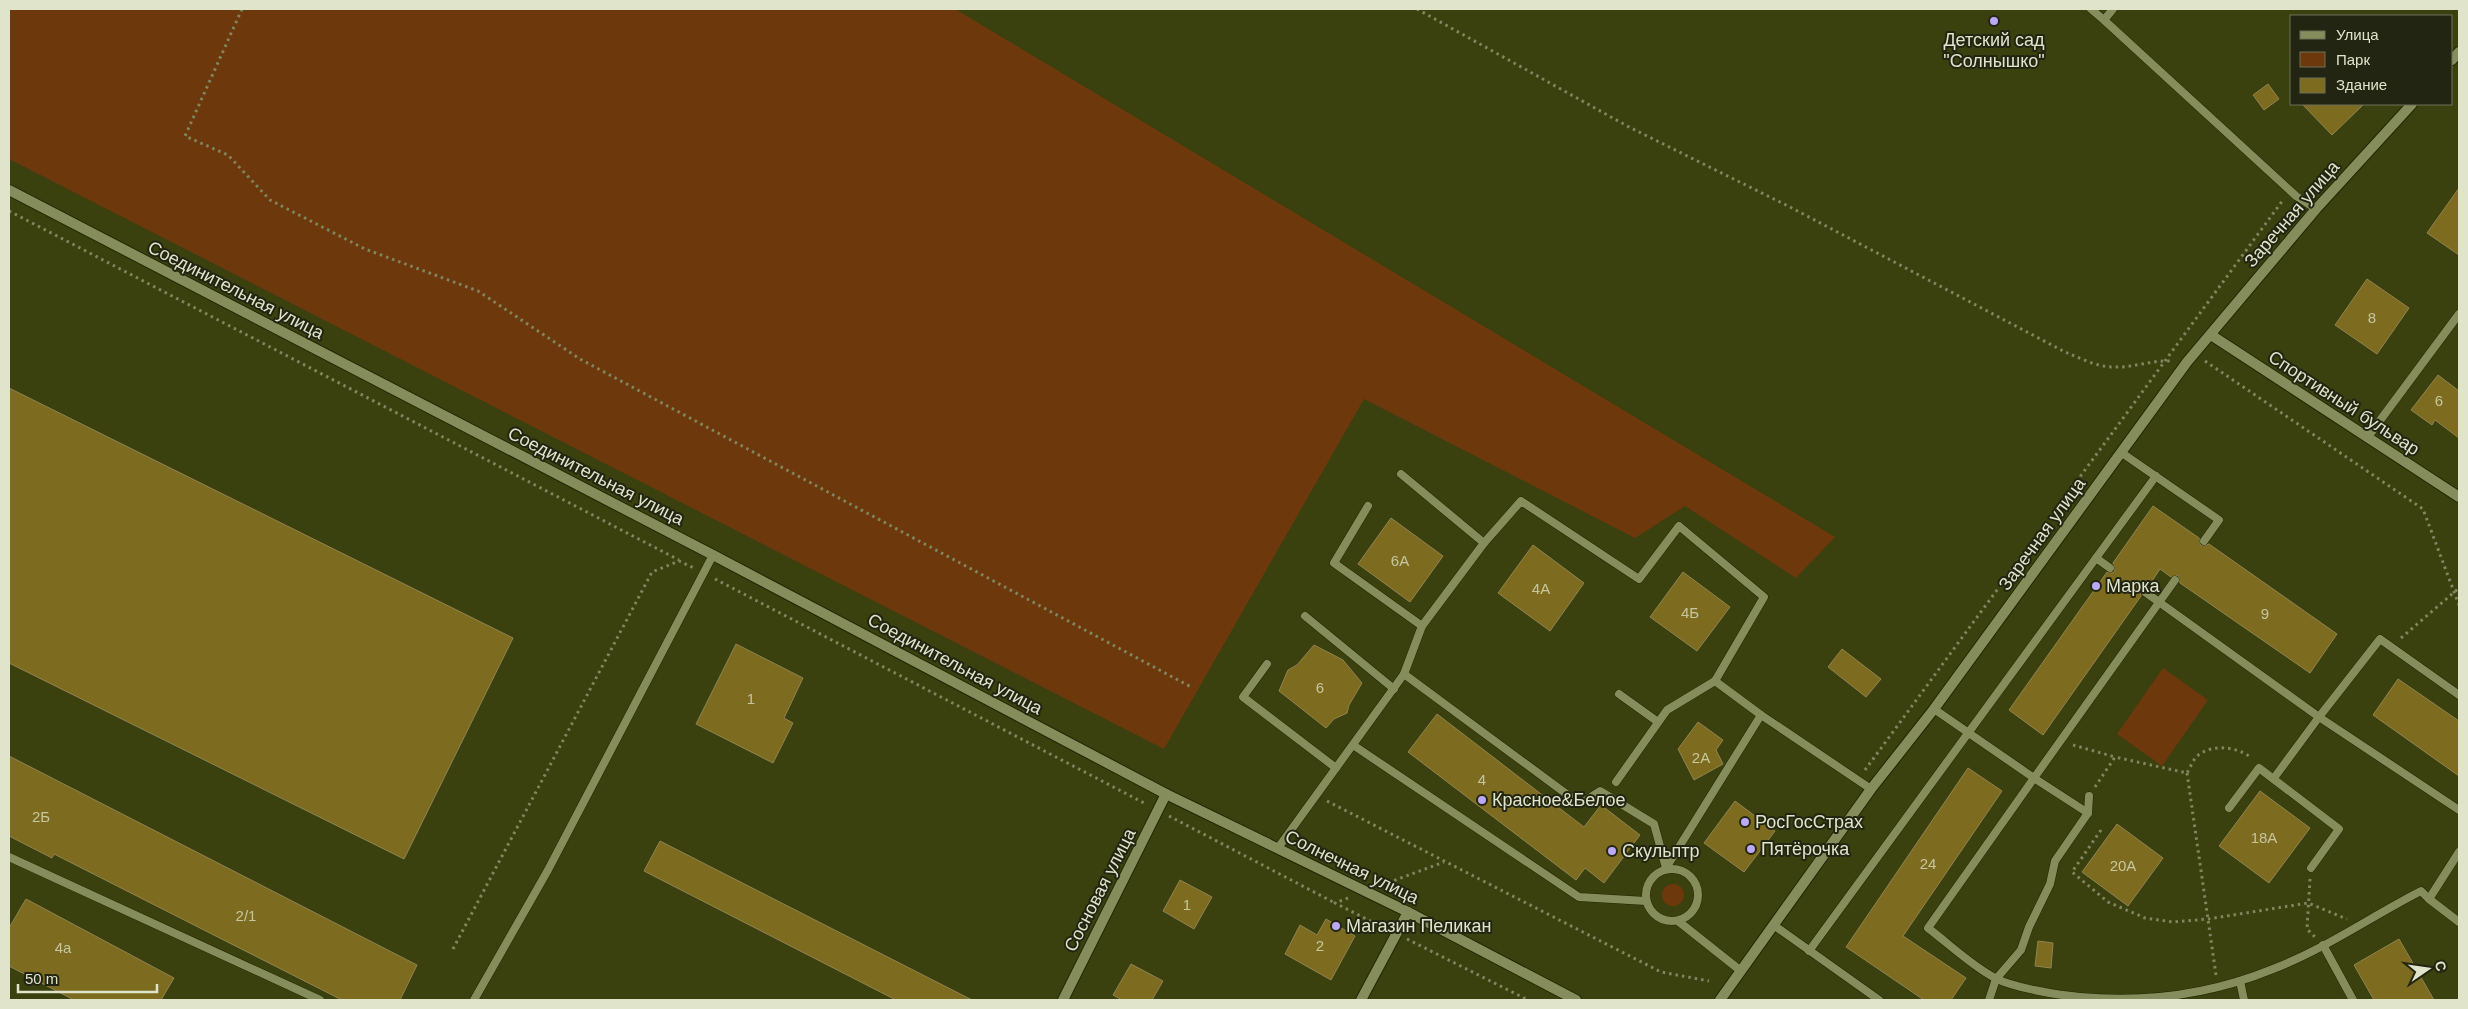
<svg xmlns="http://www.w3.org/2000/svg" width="2468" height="1009" viewBox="0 0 2468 1009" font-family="Arial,sans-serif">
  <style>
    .green { fill: #6d380c }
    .building { fill: #7d6b1f; stroke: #918452 }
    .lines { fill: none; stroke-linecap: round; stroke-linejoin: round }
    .service-casing { stroke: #222602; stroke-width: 9 }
    .minor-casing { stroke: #222602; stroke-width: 12 }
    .tertiary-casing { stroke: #222602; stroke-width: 12 }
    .path { stroke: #81865f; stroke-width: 3; stroke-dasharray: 2.5 4; stroke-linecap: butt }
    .service { stroke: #868d5c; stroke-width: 8 }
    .minor { stroke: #868d5c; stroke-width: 10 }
    .tertiary { stroke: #868d5c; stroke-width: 10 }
    .poi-dot { fill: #bca9f5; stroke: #222511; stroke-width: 2 }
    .labels { text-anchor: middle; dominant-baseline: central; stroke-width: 4; stroke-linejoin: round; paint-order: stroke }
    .number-label { font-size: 15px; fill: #c6c69f }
    .poi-label { font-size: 18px; fill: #dfe4ca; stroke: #222511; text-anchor: start }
    .street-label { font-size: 18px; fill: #dfe4ca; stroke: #222511 }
  </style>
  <rect width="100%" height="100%" fill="#3b400f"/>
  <g class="green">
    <path d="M9 9H955L1835 537 1796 578 1685 506 1635 538 1364 399 1164 749 9 159Z"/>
    <path d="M2163 668 2208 700 2162 766 2117 734Z"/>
    <circle cx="1673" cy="895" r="11"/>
  </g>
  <g class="building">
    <path d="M2268 84 2279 99 2264 110 2253 95Z"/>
    <path d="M2302 104H2364L2332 135Z"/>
    <path d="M2459 188V255L2427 233Z"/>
    <path d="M2367 279 2409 308 2377 354 2335 325Z"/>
    <path d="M2438 375 2459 391V438L2435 420 2432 425 2411 410Z"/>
    <path d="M9 388 513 638 404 859 9 663Z"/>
    <path d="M2153 506 2199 538 2201 546 2209 544 2337 634 2310 673 2180 583 2178 575 2171 577 2160 569 2148 587 2140 589 2141 596 2043 735 2009 710 2107 572 2112 573 2115 571 2113 563Z"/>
    <path d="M1391 518 1443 556 1410 602 1358 564Z"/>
    <path d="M1533 545 1584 583 1550 631 1498 593Z"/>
    <path d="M1683 572 1730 607 1697 651 1650 617Z"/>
    <path d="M736 644 803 678 784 718 793 723 773 763 696 724Z"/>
    <path d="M1314 645 1343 660 1362 683 1349 705 1347 713 1334 719 1326 728 1279 691 1288 670 1297 665Z"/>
    <path d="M1842 649 1881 679 1866 697 1828 667Z"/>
    <path d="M2398 679 2459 721V776L2373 715Z"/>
    <path d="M1437 714 1584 827 1601 805 1640 835 1604 883 1585 868 1576 880 1408 752Z"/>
    <path d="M1698 722 1723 740 1716 750 1723 764 1694 780 1678 749Z"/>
    <path d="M9 756 417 965 400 1000H342L54 854 52 858 9 836Z"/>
    <path d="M1968 768 2002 791 1903 936 1966 978 1951 1000H1924L1846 947Z"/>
    <path d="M2260 791 2310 828 2269 883 2219 846Z"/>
    <path d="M1735 801 1775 831 1744 872 1704 843Z"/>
    <path d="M2117 824 2163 858 2128 906 2082 872Z"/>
    <path d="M660 841 972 1000H896L644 871Z"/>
    <path d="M1180 880 1212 897 1194 929 1163 911Z"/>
    <path d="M26 899 174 978 161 1000H74L9 966V928Z"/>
    <path d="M1326 919 1355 936 1331 980 1285 954 1300 925 1317 935Z"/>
    <path d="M2399 939 2434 1000H2374L2354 965Z"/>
    <path d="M2038 941 2053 943 2051 968 2035 966Z"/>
    <path d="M1131 964 1163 981 1152 1000H1122L1113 995Z"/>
  </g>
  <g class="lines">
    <defs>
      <g id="service">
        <path d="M2091 9 2104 20"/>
        <path d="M2113 9 2104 20 2296 196 2316 209"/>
        <path d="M2367 438 2459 314"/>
        <path d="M2122 453 2219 520 2204 541"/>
        <path d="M1368 506 1334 563 1422 626"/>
        <path d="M1484 543 1521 501 1639 579 1679 526 1764 597 1715 681 1761 715"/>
        <path d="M2110 568 2096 558 2156 476"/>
        <path d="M2145 592 2319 717 2274 778"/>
        <path d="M1305 616 1394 689"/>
        <path d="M1267 664 1243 697 1336 768"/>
        <path d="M1404 674 1580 804 1600 791 1654 824 1666 868"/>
        <path d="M1619 694 1658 722"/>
        <path d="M2459 695 2380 639 2319 717 2459 810"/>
        <path d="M1934 709 2034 778 1928 928C1949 944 1972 966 1995 978 2014 988 2058 995 2080 997 2146 1003 2212 994 2273 969 2325 949 2372 916 2421 891L2429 899 2459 852"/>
        <path d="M1353 745 1579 897 1646 901"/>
        <path d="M1616 782 1667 710 1715 681"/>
        <path d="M2089 796 2088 813 2034 778 2175 580"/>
        <path d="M2229 808 2259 768 2339 829 2311 868"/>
        <path d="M1278 848 1404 674 1422 626 1484 543 1401 474"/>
        <path d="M9 857 320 1000"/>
        <path d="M1666 868 1761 715 1871 789"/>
        <circle cx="1672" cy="895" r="26"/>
        <path d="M2429 899 2459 922"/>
        <path d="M1678 921 1741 971"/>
        <path d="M1775 926 1879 1000"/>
        <path d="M2323 945 2353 1000"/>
        <path d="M1809 951 2096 558"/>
        <path d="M2240 981 2244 1000"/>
        <path d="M474 1000 548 870 713 555"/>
        <path d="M1989 1000 1996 979 2021 950 2029 927 2050 884 2055 861 2088 813"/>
      </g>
      <g id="minor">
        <path d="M2452 60 2459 52"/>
        <path d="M2211 335 2459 497"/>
        <path d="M1063 1000 1166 794"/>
        <path d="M1361 1000 1408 912"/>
        <path d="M1720 1000 1871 789 1934 709 2187 362 2316 209 2412 104"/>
      </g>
      <path id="tertiary" d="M9 190 713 555 1166 794 1408 912 1576 1000"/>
    </defs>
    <use href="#service" class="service-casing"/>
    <use href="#minor" class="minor-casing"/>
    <use href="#tertiary" class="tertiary-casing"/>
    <g class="path">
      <path d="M242 9 185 136 228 155 270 200 365 249 478 291 580 359 1193 688"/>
      <path d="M1417 9 1629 127 1790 207 2065 352C2080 358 2097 367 2113 367 2133 368 2151 360 2171 361"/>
      <path d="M9 211 679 560"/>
      <path d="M2205 361 2423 509 2459 605"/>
      <path d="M715 579 1146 804"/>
      <path d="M2401 638 2459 588"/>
      <path d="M2073 745 2115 757"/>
      <path d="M1865 770 2283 200"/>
      <path d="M2187 773 2216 975"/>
      <path d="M2095 787 2115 757 2187 773C2190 768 2193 760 2197 756 2213 743 2237 747 2252 758"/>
      <path d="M1327 801 1661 972 1709 981"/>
      <path d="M1169 816 1335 903"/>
      <path d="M2101 830 2072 872 2108 902 2145 918 2173 922 2208 919 2308 903 2347 919"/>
      <path d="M2310 879 2307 929 2315 937"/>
      <path d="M1382 885 1444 862"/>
      <path d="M1348 898 1335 903 1386 929"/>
      <path d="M1407 939 1528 1000"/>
      <path d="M453 949 652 572 679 561 694 568"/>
    </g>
    <use href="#service" class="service"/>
    <use href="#minor" class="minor"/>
    <use href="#tertiary" class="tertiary"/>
  </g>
  <g class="poi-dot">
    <circle cx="1994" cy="21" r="5"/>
    <circle cx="2096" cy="586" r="5"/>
    <circle cx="1482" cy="800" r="5"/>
    <circle cx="1745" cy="822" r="5"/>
    <circle cx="1751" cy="849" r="5"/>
    <circle cx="1612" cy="851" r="5"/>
    <circle cx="1336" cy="926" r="5"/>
  </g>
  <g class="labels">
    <g class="number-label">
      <text x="2372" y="317">8</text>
      <text x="2439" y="400">6</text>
      <text x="1400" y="560">6A</text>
      <text x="1541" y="588">4А</text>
      <text x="1690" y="612">4Б</text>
      <text x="2265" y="613">9</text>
      <text x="1320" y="687">6</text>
      <text x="751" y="698">1</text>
      <text x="1701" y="757">2А</text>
      <text x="1482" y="779">4</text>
      <text x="41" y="816">2Б</text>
      <text x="2264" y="837">18А</text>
      <text x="1928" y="863">24</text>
      <text x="2123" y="865">20А</text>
      <text x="1187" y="904">1</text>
      <text x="246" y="915">2/1</text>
      <text x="1320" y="945">2</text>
      <text x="63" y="947">4а</text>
    </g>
    <g class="poi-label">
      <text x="1994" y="40" text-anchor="middle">Детский сад<tspan x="1994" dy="21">"Солнышко"</tspan></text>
      <text x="2106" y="586">Марка</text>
      <text x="1492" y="800">Красное&amp;Белое</text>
      <text x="1755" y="822">РосГосСтрах</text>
      <text x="1761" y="849">Пятёрочка</text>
      <text x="1622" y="851">Скульптр</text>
      <text x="1346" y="926">Магазин Пеликан</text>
    </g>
    <g class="street-label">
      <text transform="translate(2292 214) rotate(-49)">Заречная улица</text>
      <text transform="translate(236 290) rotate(27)">Соединительная улица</text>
      <text transform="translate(2344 403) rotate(33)">Спортивный бульвар</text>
      <text transform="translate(596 476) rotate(27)">Соединительная улица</text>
      <text transform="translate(2042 534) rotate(-54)">Заречная улица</text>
      <text transform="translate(955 664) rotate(28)">Соединительная улица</text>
      <text transform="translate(1352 867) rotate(26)">Солнечная улица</text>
      <text transform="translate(1100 890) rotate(-63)">Сосновая улица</text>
    </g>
  </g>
  <rect width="2468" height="1009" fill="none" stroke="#dfe4ca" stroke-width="20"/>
  <rect x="2290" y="15" width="162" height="90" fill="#222511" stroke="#6e715b"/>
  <rect x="2300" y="31" width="25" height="8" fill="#868d5c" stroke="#6e715b"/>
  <text x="2336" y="40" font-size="15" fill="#dfe4ca">Улица</text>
  <rect x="2300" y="52" width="25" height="15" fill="#6d380c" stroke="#6e715b"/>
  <text x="2336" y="65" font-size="15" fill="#dfe4ca">Парк</text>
  <rect x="2300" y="78" width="25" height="15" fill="#7d6b1f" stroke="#6e715b"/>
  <text x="2336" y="90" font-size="15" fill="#dfe4ca">Здание</text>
  <g transform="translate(2428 969) rotate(77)" stroke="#222511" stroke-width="4" paint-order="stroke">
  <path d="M0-4L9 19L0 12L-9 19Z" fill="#dfe4ca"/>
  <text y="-8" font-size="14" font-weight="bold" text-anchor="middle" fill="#dfe4ca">С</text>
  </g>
  <path d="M18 984v8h139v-8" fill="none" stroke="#dfe4ca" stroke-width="2.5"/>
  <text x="25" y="984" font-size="15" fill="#dfe4ca" stroke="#222511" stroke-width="4" paint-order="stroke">50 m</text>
</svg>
